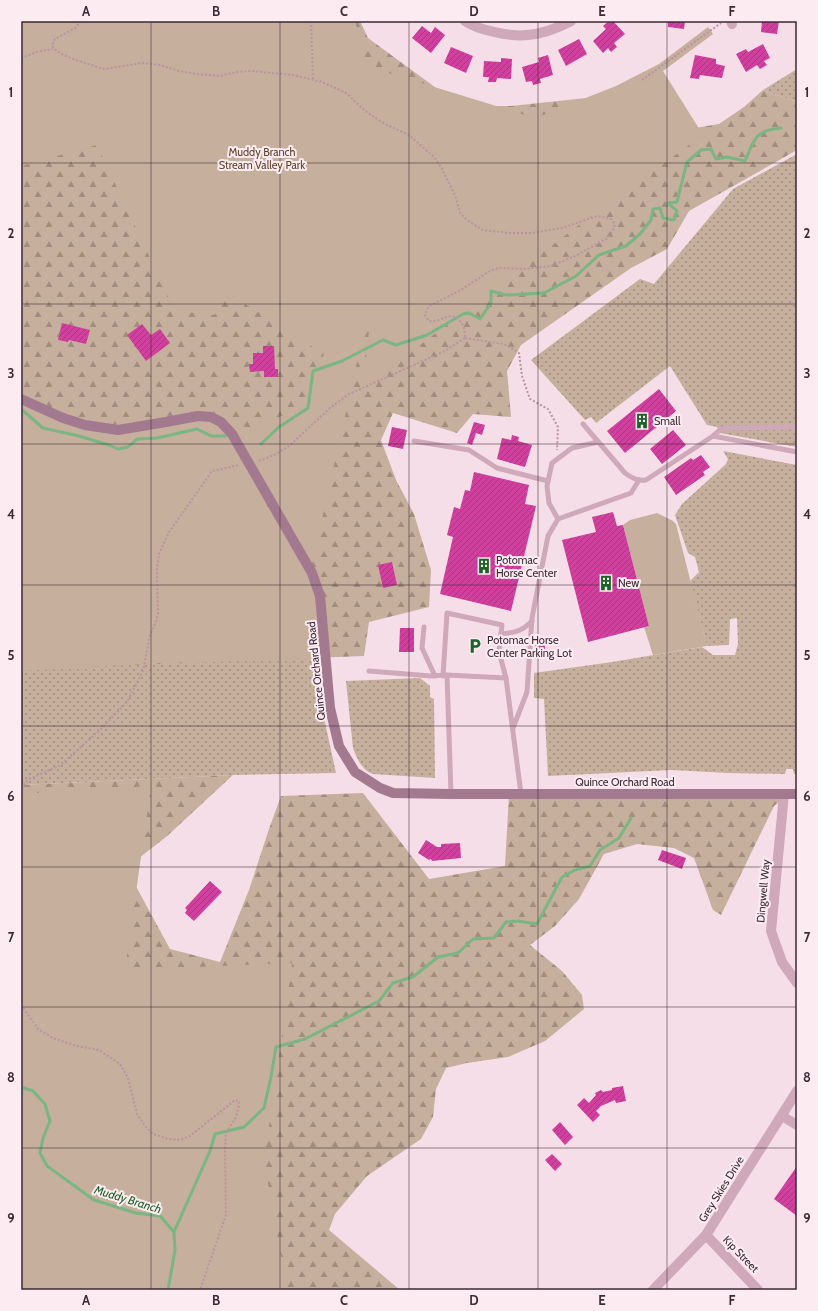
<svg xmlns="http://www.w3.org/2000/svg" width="818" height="1311" viewBox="0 0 818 1311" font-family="Cabin,sans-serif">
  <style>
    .grass { fill: url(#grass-dots) }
    .forest { fill: url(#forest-firs) }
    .green { fill: #c6af9c }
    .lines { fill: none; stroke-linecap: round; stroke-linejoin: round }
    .stream { stroke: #7ab683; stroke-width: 3 }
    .building { fill: url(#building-hatch) }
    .path { stroke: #bb92a5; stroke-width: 2; stroke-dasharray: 2 2; stroke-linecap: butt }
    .lane { stroke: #cfa8b9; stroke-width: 5 }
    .street { stroke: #cfa8b9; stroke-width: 10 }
    .secondary { stroke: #a3798f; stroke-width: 10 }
    .grid { fill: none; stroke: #3b2934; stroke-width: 1; stroke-opacity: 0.55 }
    .labels { text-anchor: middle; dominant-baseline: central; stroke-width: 4; stroke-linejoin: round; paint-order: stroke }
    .park-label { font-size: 11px; fill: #5c422a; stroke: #fcecf1 }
    .poi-label { font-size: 11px; fill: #3b2934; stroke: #fcecf1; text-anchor: start }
    .street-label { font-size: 11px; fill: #3b2934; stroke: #fcecf1 }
    .water-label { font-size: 12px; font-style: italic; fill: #1a6226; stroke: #fcecf1 }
    .neatline { fill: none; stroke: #3b2934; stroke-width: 1.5 }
    .grid-label { font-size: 13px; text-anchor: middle; font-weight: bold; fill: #3b2934 }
  </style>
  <defs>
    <pattern id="grass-dots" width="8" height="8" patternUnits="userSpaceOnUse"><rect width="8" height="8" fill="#c6af9c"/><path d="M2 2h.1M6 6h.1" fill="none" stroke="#a28e80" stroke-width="1.8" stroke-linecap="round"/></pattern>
    <pattern id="forest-firs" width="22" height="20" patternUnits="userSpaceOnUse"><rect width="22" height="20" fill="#c6af9c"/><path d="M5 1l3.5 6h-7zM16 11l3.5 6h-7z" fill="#a28e80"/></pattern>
    <pattern id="building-hatch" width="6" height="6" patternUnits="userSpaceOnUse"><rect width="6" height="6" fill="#d2409f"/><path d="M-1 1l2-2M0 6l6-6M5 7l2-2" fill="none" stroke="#ac3682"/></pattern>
  </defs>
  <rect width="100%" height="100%" fill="#f5dee7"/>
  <g class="grass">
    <path d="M797 69V102L763 90Z"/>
    <path d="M797 154V447L720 433 717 427 707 425 670 366 596 423 591 417 585 420 531 360 640 279 654 284 733 189Z"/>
    <path d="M723 451 797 465V774H794L793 769H786L785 774 728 773 671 770 548 776 544 699 534 698V673L612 662 702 647 713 655H735L738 644 737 618 730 619 729 645 707 646 690 581 699 572 695 557 688 553 675 515 682 504 726 464 728 459Z"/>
    <path d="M21 642 311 658 336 773 233 775 21 785Z"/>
    <path d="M420 678 430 686V697L434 699 435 778 373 774C362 770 357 759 353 748L346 681Z"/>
  </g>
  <g class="forest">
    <path d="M21 21H360L368 38 443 93 485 106H511L624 94 689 129 719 124 744 107 763 90 797 102V150L689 211 667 249 631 268 521 345 507 371 511 417 473 414 457 433 393 413 381 440 396 480 414 514 431 570 429 607 369 622 364 656 84 667 21 425Z"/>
    <path d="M233 775 166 837 126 868 170 949 220 962 249 890 269 829 281 796 363 793 429 879 505 866 509 794H789L774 806 721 915 713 910 694 858 674 848 637 844 604 854 579 899 555 926 530 945 562 971 582 995 584 1009 545 1041 508 1057 467 1063 446 1068 436 1089 433 1117 421 1139 367 1176 335 1214 329 1230 400 1290H21V785Z"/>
  </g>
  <g class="green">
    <path d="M21 21H355L366 66 535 118 616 86 659 64 708 27 713 34 663 71 703 135 575 228 363 388 369 331H364L312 564 286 523 239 435 302 407 324 354 223 290 215 314 213 315 175 311 97 145 21 166Z"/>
    <path d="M21 404 80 427 199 420C211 421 218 425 228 433L278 527 307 571 319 606 322 659 250 658 21 671Z"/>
    <path d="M657 513 673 521 676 524 707 646 653 655 644 627 649 626 623 525 630 520Z"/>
    <path d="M151 786 125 970 292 963 264 1161 287 1290H21V794Z"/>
  </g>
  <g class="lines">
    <g class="stream">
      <path d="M21 409 43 428 79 436 109 445 118 449 128 447 137 439 157 438 197 429 211 436H225"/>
      <path d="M261 444 279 427 308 408 313 371 342 361 383 340 396 345 427 335 463 314 469 313 480 319 491 303V291L506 295 544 293 576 276 599 255 626 246 640 234 651 220 653 209 660 208 663 218 674 220 677 211 668 203 677 202 687 162 701 150 711 149 716 159 727 157 745 161C754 140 755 130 781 128"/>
      <path d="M21 1087 33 1091 45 1104 50 1121 43 1138 40 1153 47 1166 94 1200 136 1213 160 1216 174 1232 175 1250 168 1290"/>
      <path d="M174 1232 210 1151 215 1134 244 1127 264 1108 271 1077 276 1047 305 1039 379 1001 393 983 413 977 438 957 458 953 473 939 494 938 506 922 518 921 537 924 562 877 575 870 590 866 600 850 619 838 631 818"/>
    </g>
  </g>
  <g class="building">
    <path d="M609 21H613L625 34 614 43 617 47 611 52 608 48 603 53 593 41 606 29 603 26Z"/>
    <path d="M668 21H685L684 29 668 27Z"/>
    <path d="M762 21H779L777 34 761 32Z"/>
    <path d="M422 26 431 33 435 27 445 35 431 53 412 38Z"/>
    <path d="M579 39 587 54 566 66 558 50Z"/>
    <path d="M763 44 770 58 764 61 767 65 760 69 757 65 746 72 736 54 746 49 748 52Z"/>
    <path d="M451 47 473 56 466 73 444 63Z"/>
    <path d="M548 55 553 75 540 79 541 83 533 85 532 81 526 82 522 67 539 62 538 58Z"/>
    <path d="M695 55 716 59V64L725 66 722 78 700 75 699 79 690 78Z"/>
    <path d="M501 58 512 59 511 79 497 78 496 82H488L489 77H483L484 61 501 62Z"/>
    <path d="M62 323 90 330 86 344 69 340 68 342 58 340Z"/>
    <path d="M142 324 151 335 160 329 170 343 146 361 127 335Z"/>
    <path d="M263 346H274L275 369H278V377H264V371L250 372 249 364H253V353H263Z"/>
    <path d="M659 389 676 411 625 453 607 431Z"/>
    <path d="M474 422 485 425 482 435 476 433 472 445 467 443Z"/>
    <path d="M392 427 407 430 403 449 388 446Z"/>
    <path d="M673 430 686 445 662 464 650 449Z"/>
    <path d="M512 435 519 437 518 441 532 445 525 467 497 459 502 438 511 440Z"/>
    <path d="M701 455 710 467 703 472 705 475 676 495 664 477 691 458 693 460Z"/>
    <path d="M474 472 529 485 525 504 536 506 511 611 440 594 453 537 447 535 454 507 460 509 465 490 470 491Z"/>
    <path d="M613 512 617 526 623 525 649 626 588 642 562 540 596 532 592 517Z"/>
    <path d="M392 562 397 585 383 588 378 565Z"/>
    <path d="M400 628H414V652H399Z"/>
    <path d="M545 644V658L535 659V645Z"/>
    <path d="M426 840 437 847H441V844L460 843 461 858 432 861 431 859 429 860 418 853Z"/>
    <path d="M662 850 686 858 682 869 658 860Z"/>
    <path d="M210 881 222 892 194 921 185 913 187 910 185 908Z"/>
    <path d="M623 1086 626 1101 616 1103 615 1100 601 1106 596 1111 600 1115 593 1122 577 1105 584 1098 589 1103 596 1095 595 1093 601 1090 603 1092 612 1090V1088Z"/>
    <path d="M560 1122 573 1137 565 1145 552 1130Z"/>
    <path d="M552 1154 562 1164 555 1171 545 1160Z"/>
    <path d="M797 1166V1216L774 1199Z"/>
  </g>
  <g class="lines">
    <g class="path">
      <path d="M81 21 75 28 55 39 53 42 52 46C59 57 88 63 100 68L105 69 142 63 160 65 179 71 196 74 220 76 236 72 252 71 293 75 322 82 346 93 365 111 385 124 409 135 434 157 441 167 455 195 460 213 467 220 483 230 509 233H531L562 228 597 216 611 219 615 224 613 230 608 238 575 256 551 266 525 269 499 268 490 271 459 291 431 305 427 309 425 315 429 321C441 323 450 310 459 320 464 325 465 331 465 338"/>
      <path d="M311 21 313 80"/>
      <path d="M21 58 37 52 53 49"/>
      <path d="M642 80 721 23"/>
      <path d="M465 338 504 344 519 353 522 376 530 399 548 409 558 427 557 450"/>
      <path d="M259 461 274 455 289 446 330 408 349 394 445 351 465 338"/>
      <path d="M21 788 29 779 59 766 100 730 127 702 143 671 150 635 156 622 158 613 157 569 159 554 169 532 212 471 239 465"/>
      <path d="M21 1005 38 1029 53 1038 77 1046 99 1050 120 1064 128 1078 137 1114 145 1126 153 1134 168 1139 180 1140 190 1136 235 1100 239 1101V1105L236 1117 226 1133 225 1151 226 1215 200 1290"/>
    </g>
    <g class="lane">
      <path d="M583 424 625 473C632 478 637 481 646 480L713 436 797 452"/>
      <path d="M713 436 721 429 730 428 797 427"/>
      <path d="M414 441 469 450 497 468 548 481"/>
      <path d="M558 519 549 503 547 486 552 463 572 448 598 442"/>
      <path d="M424 627 422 648 435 676"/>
      <path d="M501 634C516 632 521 632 532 621"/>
      <path d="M369 671 431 676 446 675"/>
      <path d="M443 676 447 613 502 625 499 652 506 678"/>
      <path d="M513 728 527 692 532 618 548 536 558 519 631 493 639 480"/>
      <path d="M451 794 447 675 506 678 521 794"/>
    </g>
    <g class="street">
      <path d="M465 21C477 30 512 37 527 35 541 34 558 28 571 21"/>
      <path d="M731 21 732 24"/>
      <path d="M784 794 771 931 782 962 797 983"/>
      <path d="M782 1116 797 1125"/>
      <path d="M706 1235 758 1290"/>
      <path d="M653 1290 706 1235 797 1091"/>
    </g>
    <path class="secondary" d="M21 399 63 418 85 425 118 430 166 422 198 416 211 417 221 422 232 434 312 573 320 596 330 708 339 746 355 772 380 788 393 793 451 794H797"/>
  </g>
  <path class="grid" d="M151 21V1290M280 21V1290M409 21V1290M538 21V1290M667 21V1290M21 163H797M21 304H797M21 444H797M21 585H797M21 726H797M21 867H797M21 1007H797M21 1148H797"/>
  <defs>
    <symbol id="building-bare" viewBox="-9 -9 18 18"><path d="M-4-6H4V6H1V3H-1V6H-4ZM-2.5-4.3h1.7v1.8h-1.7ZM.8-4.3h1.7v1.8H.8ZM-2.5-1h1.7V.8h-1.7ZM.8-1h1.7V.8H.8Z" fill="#1a6226" stroke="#fcecf1" stroke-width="2.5" paint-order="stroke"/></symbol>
    <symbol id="parking-bare" viewBox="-9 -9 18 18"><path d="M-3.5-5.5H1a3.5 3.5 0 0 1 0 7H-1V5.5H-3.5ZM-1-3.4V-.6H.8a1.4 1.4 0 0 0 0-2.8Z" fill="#1a6226" stroke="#fcecf1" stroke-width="2.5" paint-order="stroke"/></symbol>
  </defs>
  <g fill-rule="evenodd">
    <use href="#building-bare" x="631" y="410" width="22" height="22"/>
    <use href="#building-bare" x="473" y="555" width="22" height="22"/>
    <use href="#building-bare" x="595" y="572" width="22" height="22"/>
    <use href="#parking-bare" x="464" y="635" width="22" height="22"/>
  </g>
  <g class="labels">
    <g class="park-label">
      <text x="262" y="152">Muddy Branch<tspan x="262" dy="13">Stream Valley Park</tspan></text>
    </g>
    <g class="poi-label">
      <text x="654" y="421">Small</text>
      <text x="496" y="560">Potomac<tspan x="496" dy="13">Horse Center</tspan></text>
      <text x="618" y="583">New</text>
      <text x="487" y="640">Potomac Horse<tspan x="487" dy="13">Center Parking Lot</tspan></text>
    </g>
    <g class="street-label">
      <text transform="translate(316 671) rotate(-96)">Quince Orchard Road</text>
      <text x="625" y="782">Quince Orchard Road</text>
      <text transform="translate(763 891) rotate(-85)">Dingwell Way</text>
      <text transform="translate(721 1189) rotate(-58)">Grey Skies Drive</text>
      <text transform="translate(741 1254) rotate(46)">Kip Street</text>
    </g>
    <g class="water-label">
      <text transform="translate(128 1199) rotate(17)">Muddy Branch</text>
    </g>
  </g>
  <rect width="818" height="1311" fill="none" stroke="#fcecf1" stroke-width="44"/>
  <rect x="22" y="22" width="774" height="1267" class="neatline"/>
  <g class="grid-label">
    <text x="86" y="16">A</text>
    <text x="216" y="16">B</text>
    <text x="344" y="16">C</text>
    <text x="474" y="16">D</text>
    <text x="602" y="16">E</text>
    <text x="732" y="16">F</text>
    <text x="11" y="97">1</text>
    <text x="807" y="97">1</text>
    <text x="11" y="238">2</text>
    <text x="807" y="238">2</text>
    <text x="11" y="378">3</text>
    <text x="807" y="378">3</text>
    <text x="11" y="519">4</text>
    <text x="807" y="519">4</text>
    <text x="11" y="660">5</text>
    <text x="807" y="660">5</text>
    <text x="11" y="801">6</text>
    <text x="807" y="801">6</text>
    <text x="11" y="942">7</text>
    <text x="807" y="942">7</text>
    <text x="11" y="1082">8</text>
    <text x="807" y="1082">8</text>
    <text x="11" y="1223">9</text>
    <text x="807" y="1223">9</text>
    <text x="86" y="1305">A</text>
    <text x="216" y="1305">B</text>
    <text x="344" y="1305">C</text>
    <text x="474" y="1305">D</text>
    <text x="602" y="1305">E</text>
    <text x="732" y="1305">F</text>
  </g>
</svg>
